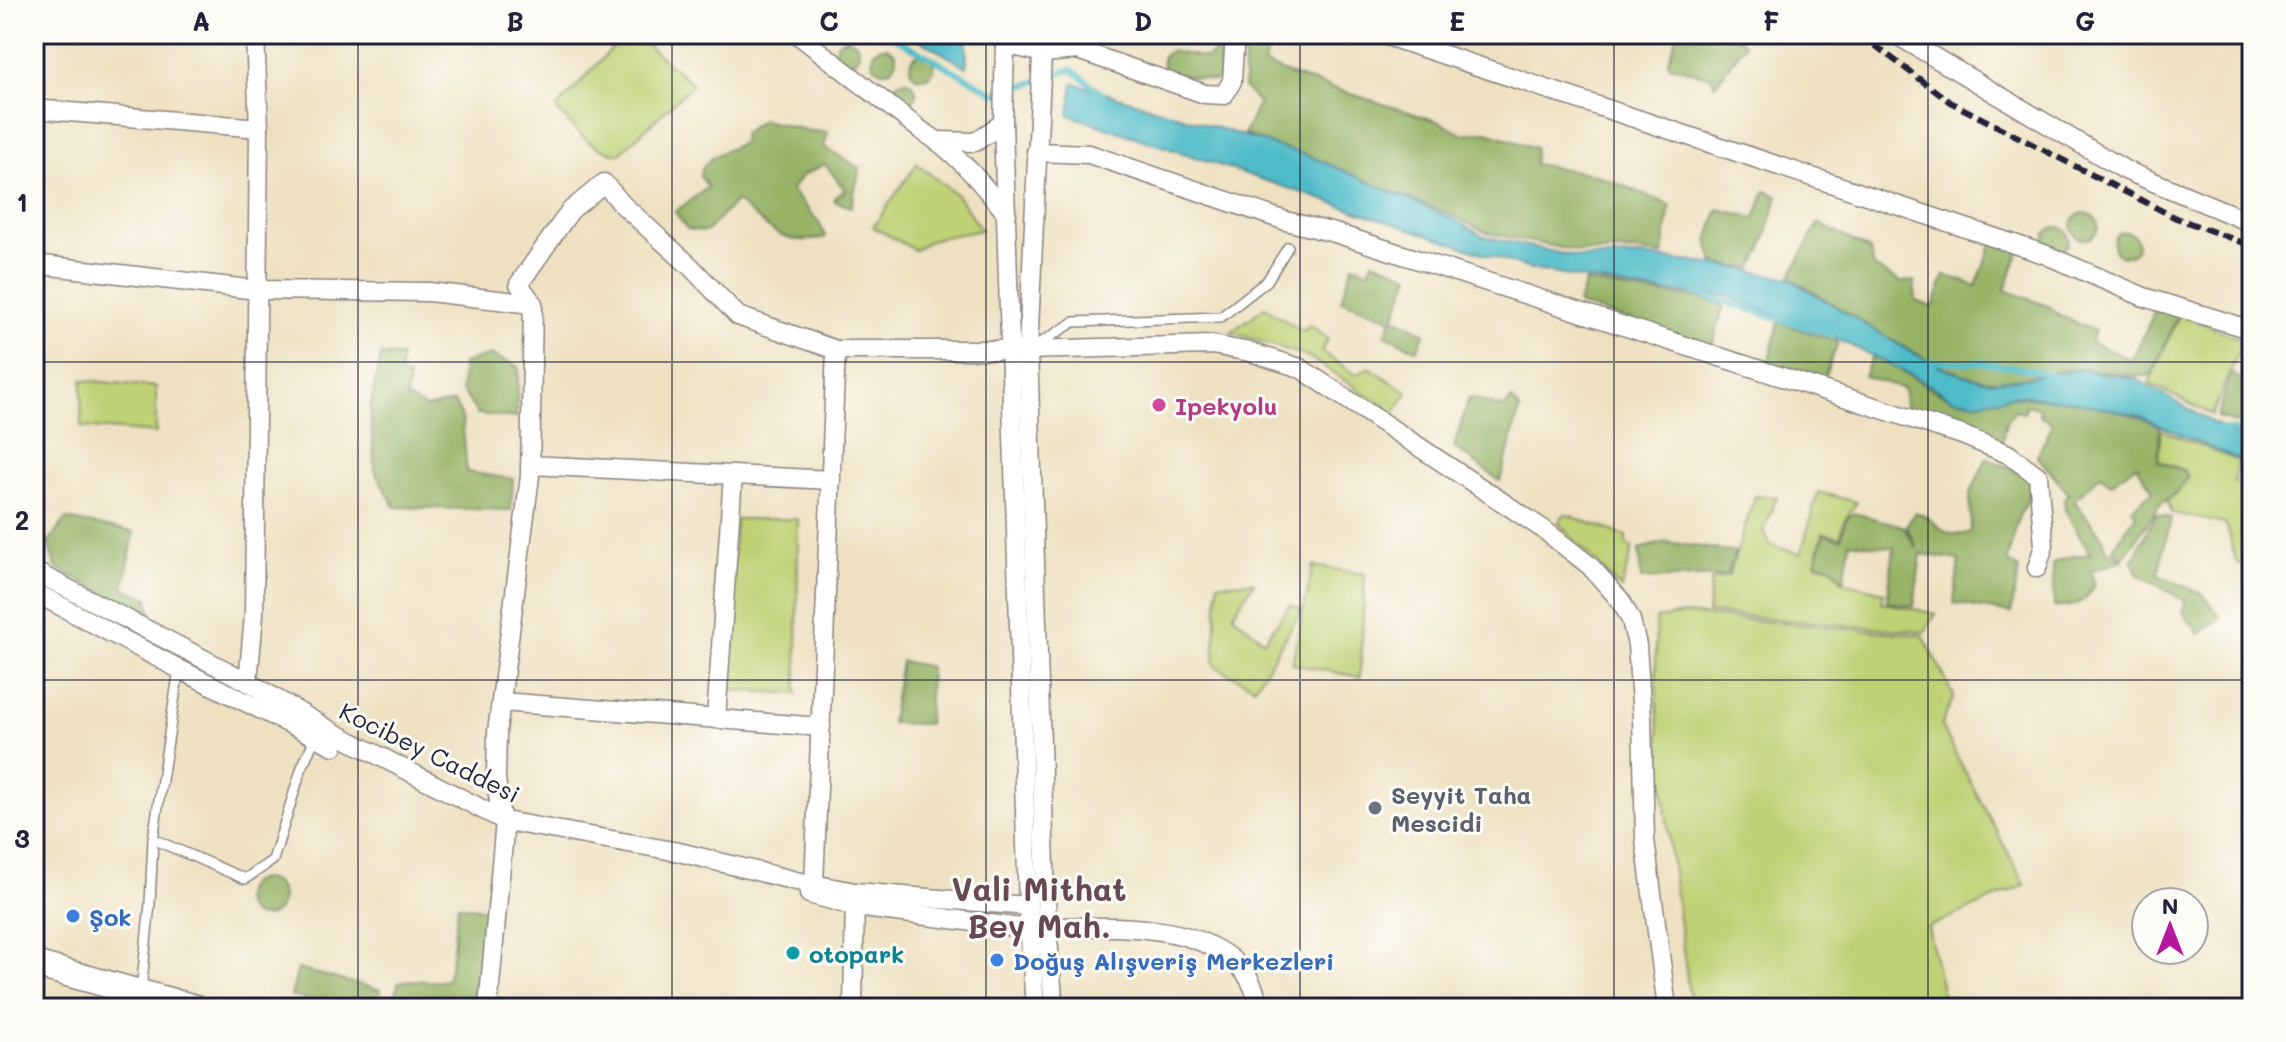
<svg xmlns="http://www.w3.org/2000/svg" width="2286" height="1042" viewBox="0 0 2286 1042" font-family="Mali,sans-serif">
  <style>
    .green { fill: #bed174; stroke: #707a58; stroke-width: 2 }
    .forest { fill: #96b366; stroke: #5c6a50; stroke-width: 2 }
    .water { fill: #4ebbc8; stroke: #386e82; stroke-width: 2 }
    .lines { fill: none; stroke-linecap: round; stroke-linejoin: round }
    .stream { stroke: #4ebbc8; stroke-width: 6 }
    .lane-casing { stroke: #88827e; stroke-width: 12 }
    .street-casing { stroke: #88827e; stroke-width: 21 }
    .secondary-casing { stroke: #88827e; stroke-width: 29 }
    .lane { stroke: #fff; stroke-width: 9 }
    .street { stroke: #fff; stroke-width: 18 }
    .secondary { stroke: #fff; stroke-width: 26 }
    .rail { stroke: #22223b; stroke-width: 6; stroke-dasharray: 12 6; stroke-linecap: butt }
    .grid { fill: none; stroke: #22223b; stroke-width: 2; stroke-opacity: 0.55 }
    .hotel-dot { fill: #d1479c; stroke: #fdfcf7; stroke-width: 3 }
    .worship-dot { fill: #6b7280; stroke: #fdfcf7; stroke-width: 3 }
    .shop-dot { fill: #3f7fe0; stroke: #fdfcf7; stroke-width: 3 }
    .culture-dot { fill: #0f9aa8; stroke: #fdfcf7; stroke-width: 3 }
    .labels { text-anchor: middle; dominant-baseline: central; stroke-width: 6; stroke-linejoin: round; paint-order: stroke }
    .hotel-label { font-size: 24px; font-weight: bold; fill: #b23c85; stroke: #fdfcf7; text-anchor: start }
    .street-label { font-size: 24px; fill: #22223b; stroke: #fdfcf7 }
    .worship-label { font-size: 24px; font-weight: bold; fill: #5b616d; stroke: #fdfcf7; text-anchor: start }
    .shop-label { font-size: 24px; font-weight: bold; fill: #366cbe; stroke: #fdfcf7; text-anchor: start }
    .culture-label { font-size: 24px; font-weight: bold; fill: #0d838f; stroke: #fdfcf7; text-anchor: start }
    .district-label { font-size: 32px; font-weight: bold; fill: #674954; stroke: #fdfcf7 }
    .neatline { fill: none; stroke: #22223b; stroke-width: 3 }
    .grid-label { font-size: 26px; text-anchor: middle; font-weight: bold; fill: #22223b }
  </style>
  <rect width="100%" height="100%" fill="#fdfcf7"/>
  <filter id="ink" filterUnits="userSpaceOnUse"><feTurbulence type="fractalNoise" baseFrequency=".0125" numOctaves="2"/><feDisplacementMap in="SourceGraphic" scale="16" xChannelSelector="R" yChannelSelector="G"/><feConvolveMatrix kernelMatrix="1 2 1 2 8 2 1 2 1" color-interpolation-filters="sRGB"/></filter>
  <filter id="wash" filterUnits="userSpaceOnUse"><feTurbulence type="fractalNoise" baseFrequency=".006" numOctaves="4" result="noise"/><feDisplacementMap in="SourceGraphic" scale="32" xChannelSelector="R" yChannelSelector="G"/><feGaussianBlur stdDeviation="1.8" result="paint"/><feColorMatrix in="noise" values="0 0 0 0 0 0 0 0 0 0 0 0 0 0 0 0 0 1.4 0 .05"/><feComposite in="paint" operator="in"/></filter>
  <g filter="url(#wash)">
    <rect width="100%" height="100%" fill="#eee1c1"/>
    <g class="green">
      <path d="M625 34H634L693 84 619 154C589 149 576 130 556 109Z"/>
      <path d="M917 164 958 196 981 230 933 239 915 250 873 227Z"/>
      <path d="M1265 307 1303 332 1309 325 1328 339 1321 351 1356 375 1369 367 1408 393 1394 413 1309 357 1231 332Z"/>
      <path d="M2180 314 2243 340 2212 415 2149 383Z"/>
      <path d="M82 380 156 387V433L81 427Z"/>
      <path d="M2161 430 2239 461 2234 482 2252 485V512L2244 515 2252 561 2237 564 2226 524 2172 513 2167 500 2176 493 2188 477 2184 470 2158 461Z"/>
      <path d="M1818 492 1857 502 1844 521 1840 537 1823 533 1815 563 1832 567 1843 582 1884 592 1882 602 1936 614 1925 632 1708 613 1711 580 1729 576 1755 496 1777 497 1764 530 1770 545 1801 554Z"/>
      <path d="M1565 514 1626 536V545L1633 548 1621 589 1558 523Z"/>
      <path d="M735 519H798L797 694 727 690Z"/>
      <path d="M1313 566 1365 574 1360 677 1292 664Z"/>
      <path d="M1254 582 1233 615 1264 641 1290 605 1302 610 1255 687 1214 666 1218 583Z"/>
      <path d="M1683 614 1923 635 1954 696 1941 726 2025 885 1928 927 1946 1008H1691C1674 879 1653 750 1656 619Z"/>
    </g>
    <g class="forest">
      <path d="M1250 34H1271L1264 64 1288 74 1440 122 1461 134 1487 132 1535 148 1534 164 1594 174 1670 205 1663 255 1634 251 1580 252 1485 232 1450 214 1244 134 1259 103 1244 88V50Z"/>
      <path d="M1678 34H1732L1745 44 1715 85 1711 77 1669 65 1668 62Z"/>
      <circle cx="847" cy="51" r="12"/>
      <path d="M1220 46V77L1214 81 1164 72 1162 58 1170 51 1208 58Z"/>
      <circle cx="884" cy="59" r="12"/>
      <circle cx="922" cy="66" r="12"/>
      <circle cx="904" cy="93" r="12"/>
      <path d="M762 120 810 131 828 132 824 147 860 168 851 207 834 201V198L845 190 825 164 803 175 791 190 818 221 826 237C781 249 769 227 736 201L706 232 687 229 675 212 708 187 700 176C703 157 726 151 742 143L743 133Z"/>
      <path d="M1765 191 1778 196 1763 246 1752 269 1714 263 1708 241 1718 209 1755 218Z"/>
      <circle cx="2085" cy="226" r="13"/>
      <path d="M1818 223 1870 250 1874 267 1901 282 1914 281 1916 301 1933 307 1945 275 1976 286 1994 238 2020 248 2005 290 2050 307 2061 316 2095 331 2091 342 2132 360 2157 306 2178 315 2151 375C2126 380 2103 368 2078 369 2050 371 2021 382 1992 381 1942 379 1836 305 1790 277Z"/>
      <circle cx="2057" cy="239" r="12"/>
      <circle cx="2125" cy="244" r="12"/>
      <path d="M1373 261 1410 275 1394 318 1425 333 1417 350 1385 335 1392 319 1341 300 1353 265 1369 271Z"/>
      <path d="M1585 282 1649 293 1696 297 1724 305 1712 347 1578 304Z"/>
      <path d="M1779 322 1838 342 1823 382 1767 368Z"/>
      <path d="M381 355 401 356 400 375 409 378 406 398 426 408 454 402 462 417 467 472 513 479 511 510 395 507 375 471 370 407Z"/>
      <path d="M491 355 519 367 516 418 478 414 461 390 463 363Z"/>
      <path d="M1872 358C1902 364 1928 393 1955 399 1978 405 1999 395 2022 397 2068 399 2118 407 2160 426L2158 461 2184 471 2188 478 2176 492 2160 505 2123 558 2113 549 2136 515 2132 509 2153 490 2136 465 2111 484 2101 475 2074 500 2104 540 2107 550 2123 560 2091 571 2095 585C2085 603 2075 607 2054 607L2053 563 2073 556 2090 554 2065 510 2064 499 2069 494 2037 456 2052 425 2048 420 2039 415 2040 408 2027 405 2024 412 2015 410 2006 422 2002 441 1905 407 1904 389 1864 376Z"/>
      <path d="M2231 373 2252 386V428L2217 417Z"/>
      <path d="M1469 397 1504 408 1512 399 1520 409 1500 481 1454 447Z"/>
      <path d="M1987 458 2032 478 2033 491 2019 516 2007 561 2019 569 2011 613 1954 603 1959 560 1921 554 1914 606 1887 602 1894 548 1850 542 1844 581 1832 567 1816 562 1824 534 1841 539 1846 519 1854 513 1903 526 1917 548 1906 526 1915 512C1936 516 1940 543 1971 532L1970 494Z"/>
      <path d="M2156 514 2171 518 2158 575 2203 594 2221 617 2199 634 2183 612 2185 601 2137 573 2132 561Z"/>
      <path d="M66 519 134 532 124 588 148 598 152 619 56 568 48 543Z"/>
      <path d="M1666 542 1735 552 1727 576 1641 579 1639 549Z"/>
      <path d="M901 661 930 667 928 724 891 723Z"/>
      <circle cx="263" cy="898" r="19"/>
      <path d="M458 905 488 910 471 1008H394L398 983C417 977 430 984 447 980 454 956 454 931 458 905Z"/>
      <path d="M298 969 381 990 377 1008H340L291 996Z"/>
    </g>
    <g class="water">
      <path d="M909 34H966L967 67Z"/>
      <path d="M1073 83 1312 157 1451 218 1483 236 1581 258 1638 256 1720 265 1788 278 1911 352 1950 371 1991 382 2082 370 2136 379 2243 440 2252 441V459L2234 458 2136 415 2072 401 2019 395 1979 402 1953 399 1910 374 1827 334 1725 296 1649 291 1530 269 1069 115Z"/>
    </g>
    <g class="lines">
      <g class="stream">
        <path d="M888 34 998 95 1071 69 1104 95"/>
        <path d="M1693 292 1831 335"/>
        <path d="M1926 362C1969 361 2012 363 2053 376"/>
        <path d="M2218 429 2245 432 2252 437"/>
      </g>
    </g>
  </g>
  <g filter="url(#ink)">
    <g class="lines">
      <defs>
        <g id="lane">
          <path d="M1035 346 1074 322 1221 317 1267 281 1288 247"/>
          <path d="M153 839 245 879 273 860 302 767 316 736"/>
          <path d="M141 991 150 904 153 839 179 669"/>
        </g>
        <g id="street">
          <path d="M797 34 922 131C956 151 981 183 1007 214"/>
          <path d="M1008 34 1005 44 1003 123 1028 906 1035 1008"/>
          <path d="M1043 34 1028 350 1047 927 1054 1008"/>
          <path d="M1059 34 1078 50 1205 94 1224 95 1232 81 1235 34"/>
          <path d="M1381 34 2044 254 2144 297 2252 330"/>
          <path d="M1895 34 2125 170 2252 223"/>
          <path d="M999 35 1005 44 1043 53 1078 50"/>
          <path d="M34 109 259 128"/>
          <path d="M939 141 975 142 1003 123"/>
          <path d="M1036 152 1089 154 1286 221 1335 233 1962 435 2008 454 2038 476 2044 545 2037 568"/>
          <path d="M34 264 257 290 429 292 533 304"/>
          <path d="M530 465 831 480"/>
          <path d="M34 571 248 682 331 731 505 821 679 852 796 881 855 892 1028 906"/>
          <path d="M34 592 179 669 334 746"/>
          <path d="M248 682 254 615 259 128 255 34"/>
          <path d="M502 702 821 727"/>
          <path d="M716 719 733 475"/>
          <path d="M501 819 496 778 497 732 530 476 533 304 519 284 570 211 604 183 623 205 691 267 738 316 836 350H1028L1212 345 1250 352 1300 368 1543 529 1590 566 1621 601 1631 620 1637 645 1642 718 1645 840 1667 1008"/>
          <path d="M814 885 836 350"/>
          <path d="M809 894 856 907 1030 929"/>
          <path d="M1047 927C1109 927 1203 919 1246 974 1253 983 1257 997 1260 1008"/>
          <path d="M488 1008 505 821"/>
          <path d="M853 1008 855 899"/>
        </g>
        <path id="secondary" d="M34 964 195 1008"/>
      </defs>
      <use href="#lane" class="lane-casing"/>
      <use href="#street" class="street-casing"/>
      <use href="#secondary" class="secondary-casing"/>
      <use href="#lane" class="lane"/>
      <use href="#street" class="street"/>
      <use href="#secondary" class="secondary"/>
      <path class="rail" d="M1860 34 1950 102 2176 218 2252 246"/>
    </g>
  </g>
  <path class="grid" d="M358 34V1008M672 34V1008M986 34V1008M1300 34V1008M1614 34V1008M1928 34V1008M34 362H2252M34 680H2252"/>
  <circle class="hotel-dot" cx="1159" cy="405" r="8"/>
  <circle class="worship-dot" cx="1375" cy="808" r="8"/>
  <g class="shop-dot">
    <circle cx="73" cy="916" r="8"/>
    <circle cx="997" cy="960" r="8"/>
  </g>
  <circle class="culture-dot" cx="793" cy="953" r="8"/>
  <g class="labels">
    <g class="hotel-label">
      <text x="1175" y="405">Ipekyolu</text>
    </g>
    <g class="street-label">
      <text transform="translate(430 752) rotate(26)">Kocibey Caddesi</text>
    </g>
    <g class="worship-label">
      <text x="1391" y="794">Seyyit Taha<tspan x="1391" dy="28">Mescidi</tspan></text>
    </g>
    <g class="shop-label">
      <text x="89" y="916">Şok</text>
      <text x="1013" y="960">Doğuş Alışveriş Merkezleri</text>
    </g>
    <g class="culture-label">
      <text x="809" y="953">otopark</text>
    </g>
    <g class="district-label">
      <text x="1039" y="888">Vali Mithat<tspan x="1039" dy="37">Bey Mah.</tspan></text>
    </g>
  </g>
  <rect width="2286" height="1042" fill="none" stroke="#fdfcf7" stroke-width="88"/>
  <g transform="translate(2170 926)"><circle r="38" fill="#fdfcf7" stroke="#a5a5ac" stroke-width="2"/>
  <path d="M0-6L14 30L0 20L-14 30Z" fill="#b5179e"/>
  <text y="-12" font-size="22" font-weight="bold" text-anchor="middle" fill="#22223b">N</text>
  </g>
  <rect x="44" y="44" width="2198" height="954" class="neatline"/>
  <g class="grid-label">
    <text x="201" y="31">A</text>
    <text x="515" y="31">B</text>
    <text x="829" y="31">C</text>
    <text x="1143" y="31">D</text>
    <text x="1457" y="31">E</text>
    <text x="1771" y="31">F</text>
    <text x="2085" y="31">G</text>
    <text x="22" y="212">1</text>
    <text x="22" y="530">2</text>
    <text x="22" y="848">3</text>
  </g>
</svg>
